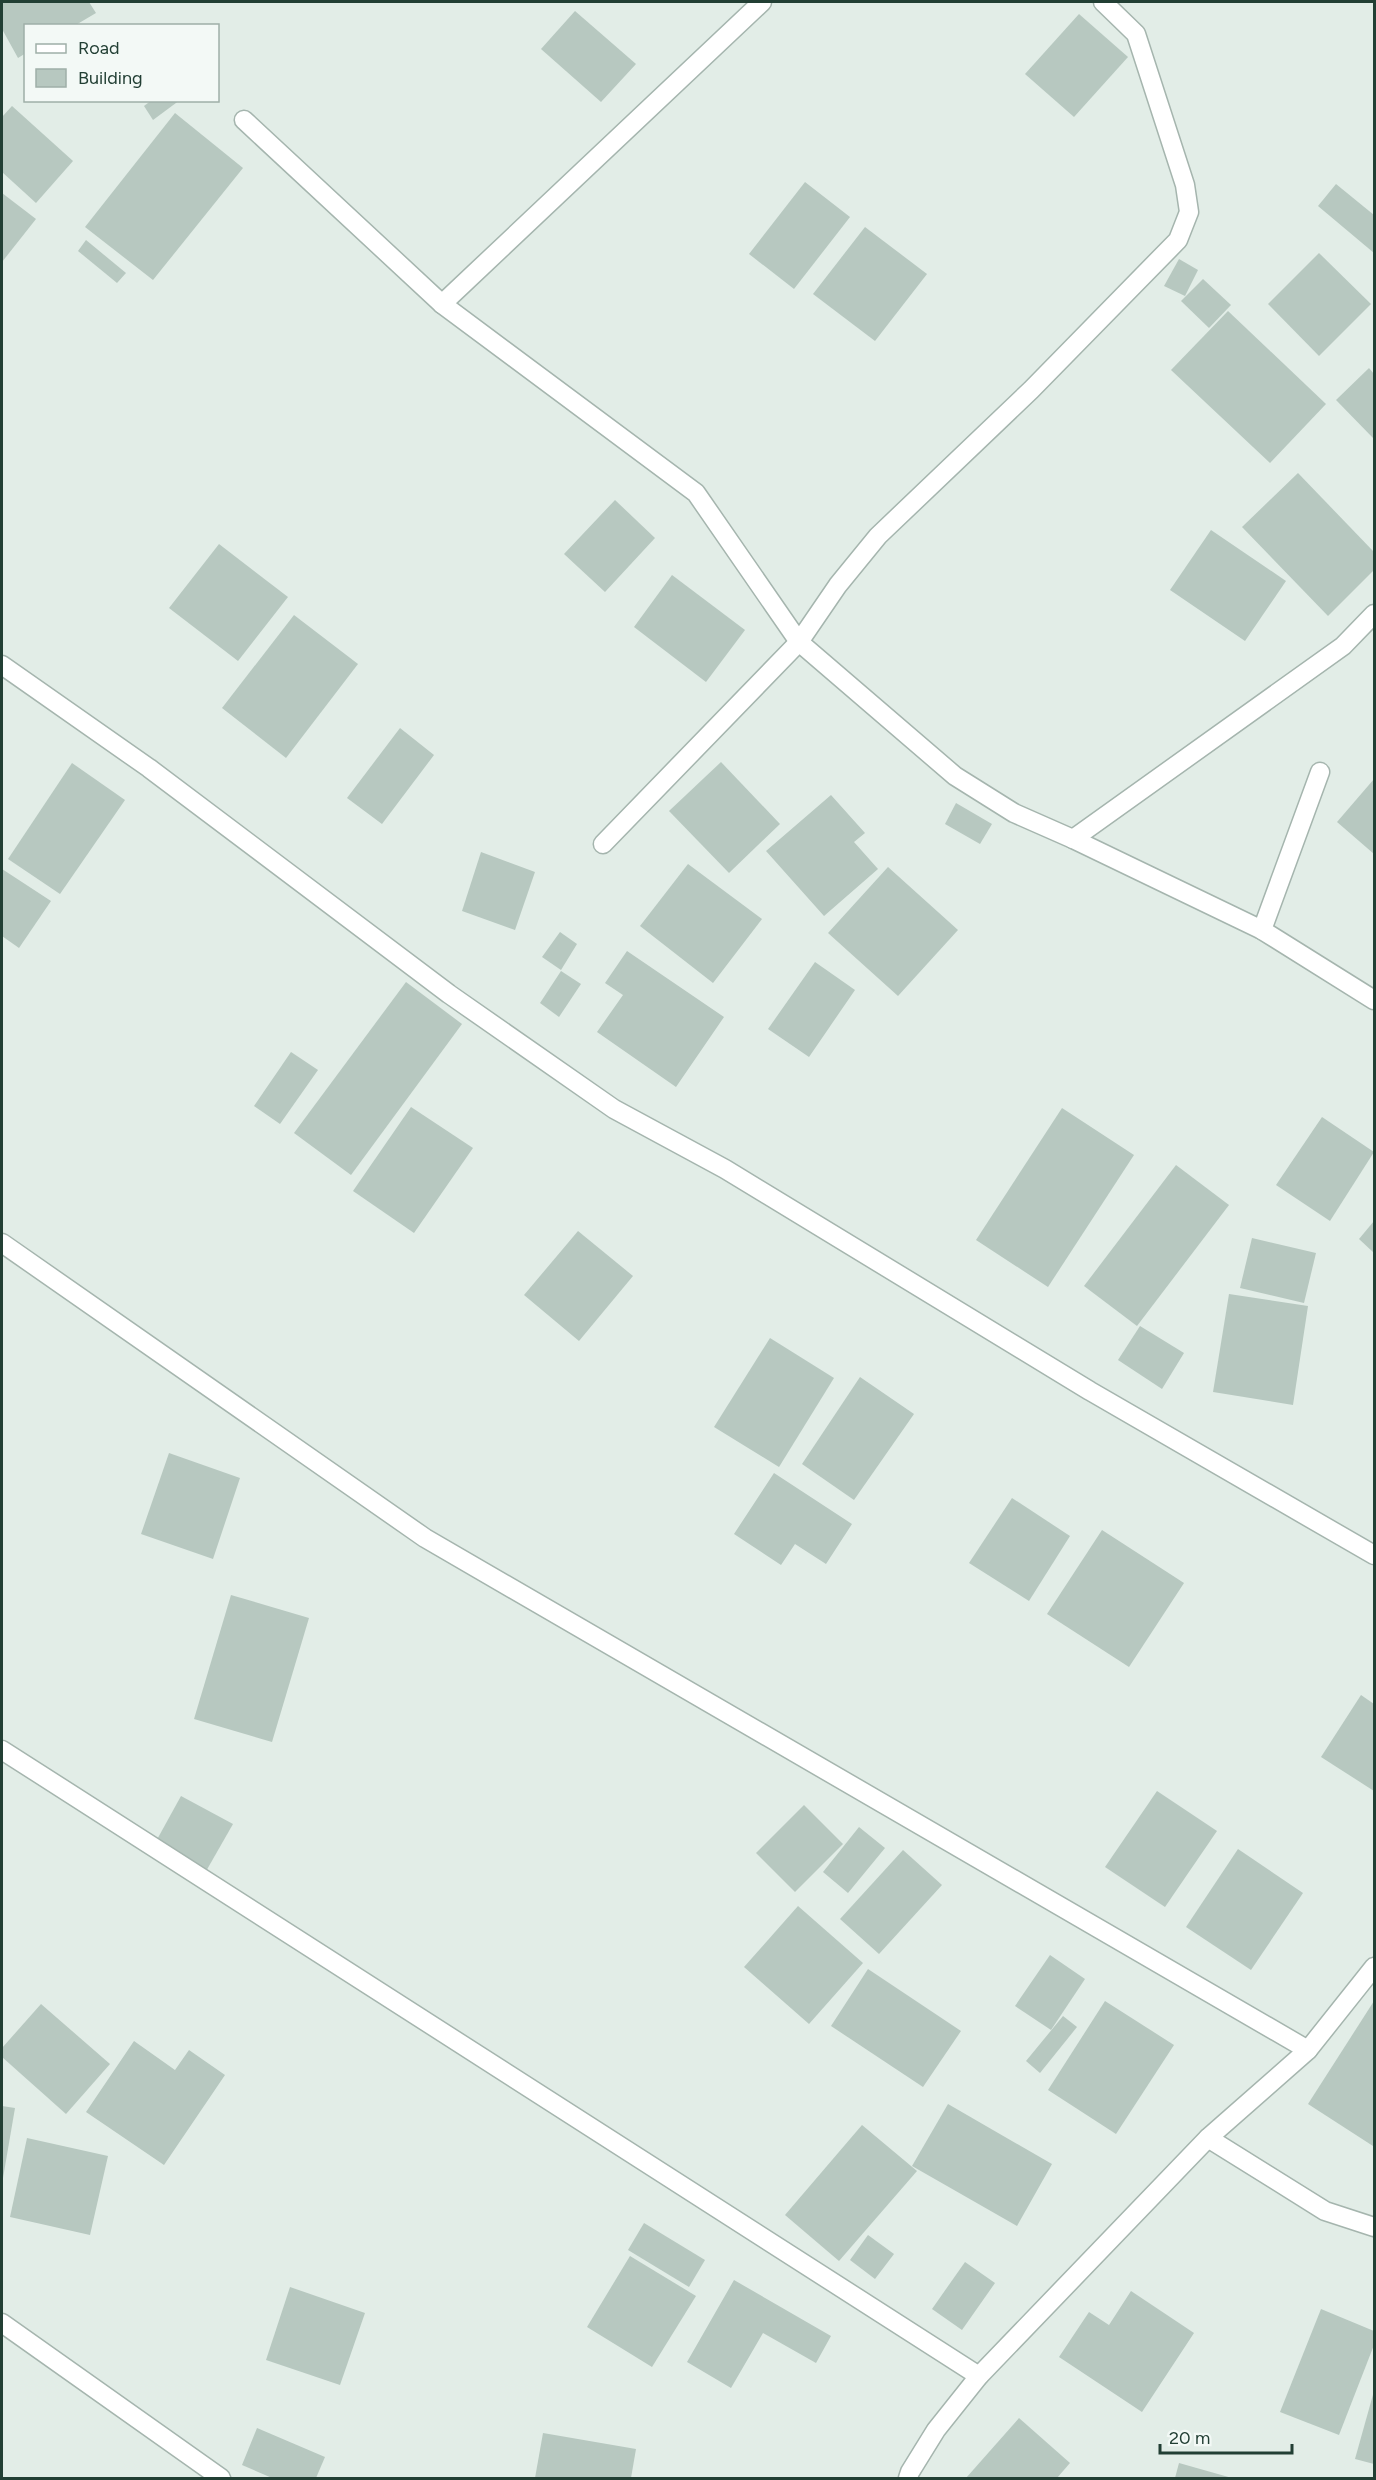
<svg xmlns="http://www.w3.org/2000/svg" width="1376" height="2480" viewBox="0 0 1376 2480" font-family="Figtree,sans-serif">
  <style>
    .building { fill: #b7c8c0 }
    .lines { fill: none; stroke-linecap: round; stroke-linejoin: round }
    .street-casing { stroke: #a5b5ae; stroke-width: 21 }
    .street { stroke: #fff; stroke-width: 18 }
  </style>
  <rect width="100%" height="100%" fill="#e2ede7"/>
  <g class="building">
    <path d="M2 2H89L96 13 74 26H26V53L18 58 2 29Z"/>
    <path d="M575 11 636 64 601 102 541 49Z"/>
    <path d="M1079 14 1128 57 1074 117 1025 74Z"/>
    <path d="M152 100H180L153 120 144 106Z"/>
    <path d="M12 106 73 161 36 203 2 172V117Z"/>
    <path d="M175 113 243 168 153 280 85 227Z"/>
    <path d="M805 182 850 217 794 289 749 254Z"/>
    <path d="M1336 184 1374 215V253L1318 206Z"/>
    <path d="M2 193 36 219 2 262Z"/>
    <path d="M865 227 927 274 875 341 813 294Z"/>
    <path d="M86 240 126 273 117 283 78 251Z"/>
    <path d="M1319 253 1371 304 1319 356 1268 304Z"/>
    <path d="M1179 259 1198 270 1185 296 1164 286Z"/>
    <path d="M1203 279 1231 305 1209 328 1181 301Z"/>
    <path d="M1228 311 1326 404 1270 463 1171 370Z"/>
    <path d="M1369 368 1374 374V439L1336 400Z"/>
    <path d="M1298 473 1374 552V570L1328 616 1242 527Z"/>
    <path d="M615 500 655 538 605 592 564 554Z"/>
    <path d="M1211 530 1286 581 1245 641 1170 590Z"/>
    <path d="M219 544 288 597 238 661 169 608Z"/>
    <path d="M672 575 745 630 706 682 634 627Z"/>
    <path d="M294 615 358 664 286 758 222 708Z"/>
    <path d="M400 728 434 755 382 824 347 798Z"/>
    <path d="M721 762 780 824 729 873 669 811Z"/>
    <path d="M72 763 125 800 60 894 8 859Z"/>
    <path d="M1374 779V854L1337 822Z"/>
    <path d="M831 795 865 833 854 842 878 869 824 916 766 851Z"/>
    <path d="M956 803 992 824 980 844 945 824Z"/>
    <path d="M481 852 535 872 515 930 462 911Z"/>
    <path d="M688 864 762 919 713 983 640 926Z"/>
    <path d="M888 867 958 930 898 996 828 933Z"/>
    <path d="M2 869 51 901 19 948 2 936Z"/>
    <path d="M560 932 577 944 561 970 542 957Z"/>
    <path d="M627 951 724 1017 676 1087 597 1032 623 995 605 983Z"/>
    <path d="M815 962 855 990 809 1057 768 1029Z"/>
    <path d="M561 971 581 984 559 1017 540 1003Z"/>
    <path d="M406 982 462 1024 351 1175 294 1133Z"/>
    <path d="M291 1052 318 1070 280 1124 254 1106Z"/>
    <path d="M411 1107 473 1148 414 1233 353 1191Z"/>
    <path d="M1062 1108 1134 1155 1048 1287 976 1240Z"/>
    <path d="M1322 1117 1374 1152 1330 1221 1276 1185Z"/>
    <path d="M1176 1165 1229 1205 1137 1326 1084 1286Z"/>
    <path d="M1374 1221V1253L1359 1239Z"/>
    <path d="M578 1231 633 1276 579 1341 524 1295Z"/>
    <path d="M1252 1238 1316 1253 1304 1303 1240 1288Z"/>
    <path d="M1229 1294 1308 1306 1293 1405 1213 1392Z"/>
    <path d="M1140 1326 1184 1353 1162 1389 1118 1360Z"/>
    <path d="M770 1338 834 1378 779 1467 714 1427Z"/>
    <path d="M860 1377 914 1414 854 1500 802 1464Z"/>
    <path d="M169 1453 240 1478 213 1559 141 1534Z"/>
    <path d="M774 1473 852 1524 826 1564 795 1544 781 1565 734 1534Z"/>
    <path d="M1012 1498 1070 1536 1029 1601 969 1563Z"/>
    <path d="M1102 1530 1184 1583 1129 1667 1047 1614Z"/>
    <path d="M231 1595 309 1618 272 1742 194 1719Z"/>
    <path d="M1361 1695 1374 1704V1791L1321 1757Z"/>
    <path d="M1157 1791 1217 1831 1165 1907 1105 1867Z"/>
    <path d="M181 1796 233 1824 205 1873 154 1845Z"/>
    <path d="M804 1805 843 1844 795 1892 756 1853Z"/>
    <path d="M859 1827 885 1848 848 1893 823 1872Z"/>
    <path d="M1238 1849 1303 1893 1251 1970 1186 1927Z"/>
    <path d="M903 1850 942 1885 879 1954 840 1919Z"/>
    <path d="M798 1906 863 1963 809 2024 744 1967Z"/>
    <path d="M1050 1955 1085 1979 1051 2030 1015 2006Z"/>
    <path d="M868 1969 961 2031 923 2087 831 2026Z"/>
    <path d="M1105 2001 1174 2045 1116 2134 1048 2090Z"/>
    <path d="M1374 2001V2144L1373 2146 1308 2104Z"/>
    <path d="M41 2004 110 2064 66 2114 2 2057V2048Z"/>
    <path d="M1063 2016 1077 2027 1040 2073 1026 2061Z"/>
    <path d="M134 2041 175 2070 189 2050 225 2075 164 2165 86 2112Z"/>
    <path d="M948 2104 1052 2164 1017 2226 912 2166Z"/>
    <path d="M2 2106 15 2108 3 2178H2Z"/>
    <path d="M862 2125 917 2171 839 2261 785 2215Z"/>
    <path d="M27 2138 108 2156 90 2235 10 2217Z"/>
    <path d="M644 2223 705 2260 689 2287 628 2250Z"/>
    <path d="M868 2235 894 2254 875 2279 850 2260Z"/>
    <path d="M630 2256 696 2296 652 2367 587 2327Z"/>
    <path d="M965 2262 995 2283 962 2330 932 2309Z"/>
    <path d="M734 2280 831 2336 816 2363 763 2333 731 2388 687 2362Z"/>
    <path d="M290 2287 365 2313 340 2385 266 2360Z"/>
    <path d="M1131 2291 1194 2333 1142 2412 1059 2357 1089 2312 1109 2325Z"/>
    <path d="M1321 2309 1374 2331V2345L1339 2435 1280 2412Z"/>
    <path d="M1374 2391V2464L1355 2459Z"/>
    <path d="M1019 2418 1070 2463 1057 2478H966Z"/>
    <path d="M257 2428 325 2457 316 2478H272L242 2465Z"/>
    <path d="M543 2433 636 2449 631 2478H535Z"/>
    <path d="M1179 2463 1232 2478H1175Z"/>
  </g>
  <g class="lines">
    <defs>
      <g id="street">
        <path d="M244 120 442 304 696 493 799 642 955 776 1014 813 1073 839 1262 930 1374 1000"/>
        <path d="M442 304 762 2"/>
        <path d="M2 665 149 768 449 994 614 1109 725 1169 1090 1391 1374 1555"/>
        <path d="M1073 839 1343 646 1374 614"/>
        <path d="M603 844 799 642 838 585 878 536 1031 390 1178 240 1189 212 1185 185 1136 34 1103 2"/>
        <path d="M1262 930 1320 772"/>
        <path d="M2 1243 425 1538 1308 2050"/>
        <path d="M2 1750 979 2376"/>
        <path d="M1208 2138 1325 2211 1374 2227"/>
        <path d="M2 2323 221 2478"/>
        <path d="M908 2478 910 2472 936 2430 979 2376 1208 2138 1308 2050 1374 1967"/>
      </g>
    </defs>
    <use href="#street" class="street-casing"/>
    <use href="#street" class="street"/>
  </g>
  <rect width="1376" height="2480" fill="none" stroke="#223f34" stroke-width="6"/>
  <rect x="24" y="24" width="195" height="78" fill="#f3f9f6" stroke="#9fafa8" stroke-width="1.5"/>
  <rect x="36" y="44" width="30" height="9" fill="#ffffff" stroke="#9fafa8" stroke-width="1.5"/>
  <text x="78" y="54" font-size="18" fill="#223f34">Road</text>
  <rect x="36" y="69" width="30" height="18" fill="#b7c8c0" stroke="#9fafa8" stroke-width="1.5"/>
  <text x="78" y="84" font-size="18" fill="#223f34">Building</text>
  <path d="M1160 2444v9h132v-9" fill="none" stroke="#223f34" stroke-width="3"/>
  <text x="1169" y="2444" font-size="18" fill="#223f34" stroke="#f3f9f6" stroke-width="4.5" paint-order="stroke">20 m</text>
</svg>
